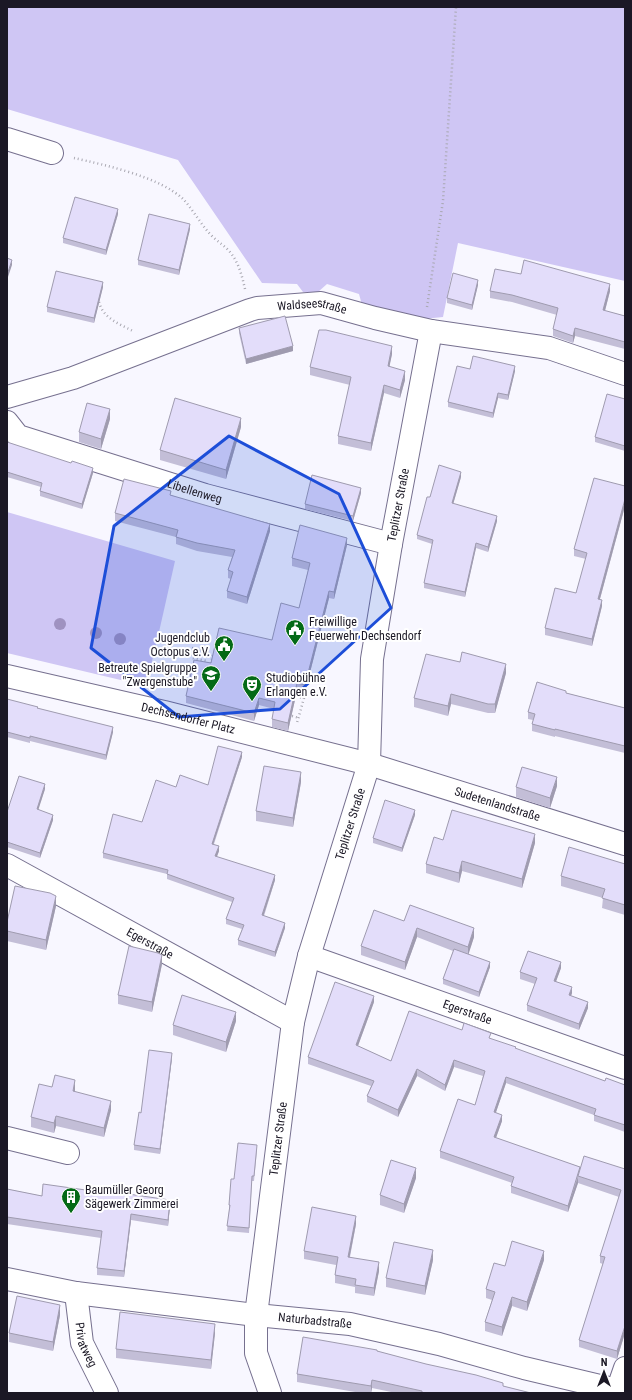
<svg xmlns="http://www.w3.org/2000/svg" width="632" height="1400" viewBox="0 0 632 1400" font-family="'Roboto Condensed',sans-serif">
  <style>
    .green { fill: #cfc6f4 }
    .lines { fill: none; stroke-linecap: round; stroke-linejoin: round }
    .minor-casing { stroke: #76708f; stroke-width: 24 }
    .tertiary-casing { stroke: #76708f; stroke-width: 24 }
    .path { stroke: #a9a8b1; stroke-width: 2.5; stroke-dasharray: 1 3; stroke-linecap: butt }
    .minor { stroke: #fff; stroke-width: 22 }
    .tertiary { stroke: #fff; stroke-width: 22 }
    .tree { fill: #9f92c0 }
    .wall { fill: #c3bed7 }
    .shaded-wall { fill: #9f9baf }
    .building { fill: #e3ddfa; stroke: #9f9baf }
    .marked { fill: #1d4ed8; fill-opacity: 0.2; stroke: #1d4ed8; stroke-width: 3; stroke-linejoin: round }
    .labels { text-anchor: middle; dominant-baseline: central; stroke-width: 4; stroke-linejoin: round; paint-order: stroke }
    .street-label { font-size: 12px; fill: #1b1825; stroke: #fff }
    .poi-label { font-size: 12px; fill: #1b1825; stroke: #fff; text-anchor: start }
  </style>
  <rect width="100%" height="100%" fill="#f8f7ff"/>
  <g class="green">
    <path d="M7 7H625V281L458 243 443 317 413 320 362 305 359 294 327 284 318 292H303L297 284 262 283 178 160 7 109Z"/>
    <path d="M7 512 175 561 159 632 146 686 7 653Z"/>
  </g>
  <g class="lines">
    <defs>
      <g id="minor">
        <path d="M7 139 52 153"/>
        <path id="s1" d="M7 397 73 378 250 310 257 308 321 303 375 318 431 331 549 348 625 374"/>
        <path id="s2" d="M7 422 18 436 205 495 391 544"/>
        <path id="s3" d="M7 676 164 712 369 764 625 844"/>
        <path id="s4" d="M7 865 293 1022"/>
        <path id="s5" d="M309 956 625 1068"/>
        <path d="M7 1138 68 1153"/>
        <path id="s6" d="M76 1293 82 1343 107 1393"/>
        <path d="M617 1391 625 1368"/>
        <path id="s7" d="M270 1393 256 1353V1315L293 1022 309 956 369 764 372 659 391 544 431 331"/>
      </g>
      <g id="tertiary">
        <path id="s8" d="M7 1279 76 1293 256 1315 350 1324 439 1344 524 1368 625 1392"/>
      </g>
    </defs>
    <use href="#minor" class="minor-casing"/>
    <use href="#tertiary" class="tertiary-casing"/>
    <g class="path">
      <path d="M74 158C105 165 161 177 184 200 194 211 201 225 212 236 218 242 225 246 230 252 239 263 242 276 245 289"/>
      <path d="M99 302C103 318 119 324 133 331"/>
      <path d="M427 307 443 201 456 7"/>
      <path d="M192 648 210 653 209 657 193 654 192 658 207 661 206 666"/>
      <path d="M213 655 211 663 213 664"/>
      <path d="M174 671 193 675"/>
      <path d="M296 697 304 698 297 723"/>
      <path d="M292 716 299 718"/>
    </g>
    <use href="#minor" class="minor"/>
    <use href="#tertiary" class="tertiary"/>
  </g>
  <g class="tree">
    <circle cx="60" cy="624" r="6"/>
    <circle cx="96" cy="633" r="6"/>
    <circle cx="120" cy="639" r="6"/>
  </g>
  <g class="wall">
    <path d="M118 214 106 255 63 243V238Z"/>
    <path d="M190 229 179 275 138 265V260Z"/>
    <path d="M478 285 472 310 447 303V298Z"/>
    <path d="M103 287 94 323 47 312V307Z"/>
    <path d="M490 291H610L605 311 625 316V349L575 336 573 343 553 336V329L557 315 512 302 490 298Z"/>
    <path d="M239 328 293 351 246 364 239 333Z"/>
    <path d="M392 354 389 367 405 380 400 398 384 393 371 451 338 444V436L350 385 310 375V367Z"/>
    <path d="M470 369 515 371 508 400 498 398 493 418 448 407V402Z"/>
    <path d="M625 399V451L595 442V437Z"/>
    <path d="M110 419 101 449 79 442V432Z"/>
    <path d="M241 427 226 479 160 460V450Z"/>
    <path d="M7 442 93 473 82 509 40 496V491L41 487 7 477Z"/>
    <path d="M461 477 453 504 497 521 488 552 476 548 465 597 424 588V583L432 544 417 539V535L430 497Z"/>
    <path d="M361 493 353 521 305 509V504Z"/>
    <path d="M171 495 270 531 247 604 227 598V591L231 579 228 578V570L232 557 197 551 176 544V537L115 521V513Z"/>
    <path d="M625 506 600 599 602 606 592 646 545 635V628L576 593 586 559 574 556V549Z"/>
    <path d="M347 545 334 599 329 598 305 692 297 691 288 731 272 727V719L274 709 259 705 254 721 186 703V696L211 663 272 640 299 608 308 570 292 566V558Z"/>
    <path d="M506 673 495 713H488L451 704 448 716 414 707V698Z"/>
    <path d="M566 693 625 708V753L555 736V737L532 731V724L533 720 528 719V712Z"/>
    <path d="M7 699 113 732 106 760 30 741V743L7 737Z"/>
    <path d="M625 754V764H624V757Z"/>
    <path d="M242 757 214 844 219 851 217 857 275 880 264 916 285 928 275 957 238 945V940L242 929 226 924V919L232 902 167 879V874L103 858V853L142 822 176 787 208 785Z"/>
    <path d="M301 782 293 827 256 821V811Z"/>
    <path d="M557 786 550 808 516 797V787Z"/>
    <path d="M45 789 38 809 53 820 40 858 7 847V812Z"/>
    <path d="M415 815 402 852 373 843V838Z"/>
    <path d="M443 840 535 843 522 888 462 871 459 883 426 873V864Z"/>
    <path d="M625 864V915L602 908 603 898 561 886V876Z"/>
    <path d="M56 906 46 950 7 941V922Z"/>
    <path d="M404 921 474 937 468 954 490 967 479 997 443 984V979L453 951 417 937 405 970 361 955V946Z"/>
    <path d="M162 964 152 1012 118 1004V995Z"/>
    <path d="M561 968 556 981 572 993 571 996 588 1008 579 1030 527 1011V1005L535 984 520 979V972Z"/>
    <path d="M374 1002 358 1046 391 1061 462 1030 491 1039 516 1049 605 1081 625 1085V1132L594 1121V1115L506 1083 496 1112 502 1121 496 1138 580 1167 625 1169V1333L617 1359 579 1347V1340L603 1264 600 1263V1256L619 1197 578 1183 568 1212 511 1193V1186L512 1183 440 1158V1151L475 1105 483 1076 454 1067 445 1091 417 1076 398 1117 367 1102V1096L371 1086 308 1064V1057Z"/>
    <path d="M236 1021 226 1052 173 1035V1025Z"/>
    <path d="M172 1058 160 1154 134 1150V1145Z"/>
    <path d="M52 1087 75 1090V1092L111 1110 104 1137 56 1126 54 1133 31 1127V1117Z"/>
    <path d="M257 1150 254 1181H252L249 1233 227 1231 229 1210V1205L234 1179Z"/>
    <path d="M416 1178 404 1213 380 1205V1195Z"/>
    <path d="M7 1189 42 1196 107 1193 128 1194 170 1206 168 1226 131 1220 124 1277 97 1275V1268L101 1238 7 1224Z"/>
    <path d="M356 1224 350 1257 379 1271 374 1296 355 1293V1287L335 1283V1275L336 1265 304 1259V1251Z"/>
    <path d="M433 1260 425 1295 386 1287V1278Z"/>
    <path d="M544 1260 527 1311 512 1306 502 1336 485 1331V1322L492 1300 486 1298V1289L505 1266Z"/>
    <path d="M60 1315 53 1351 9 1342V1333Z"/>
    <path d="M215 1333 211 1369 116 1358V1349Z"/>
    <path d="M377 1351 503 1386 531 1393H396L372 1388 371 1393H361L297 1382V1374Z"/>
  </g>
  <g class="shaded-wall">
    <path d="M118 209V214L106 255V250Z"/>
    <path d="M190 224V229L179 275V270Z"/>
    <path d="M12 260V265L7 280V275Z"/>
    <path d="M478 280V285L472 310V305Z"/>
    <path d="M103 282V287L94 323V318Z"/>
    <path d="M610 284V291L603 318V310Z"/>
    <path d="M575 328V336L573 343V336Z"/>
    <path d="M293 346V351L246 364V359Z"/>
    <path d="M392 346V354L388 374V366Z"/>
    <path d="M515 366V371L508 400V395Z"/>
    <path d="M405 371V380L400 398V390Z"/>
    <path d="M384 385V393L371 451V443Z"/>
    <path d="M498 393V398L493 418V413Z"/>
    <path d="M110 409V419L101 449V439Z"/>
    <path d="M241 418V427L226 479V470Z"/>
    <path d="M93 468V473L82 509V504Z"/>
    <path d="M461 472V477L452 508V503Z"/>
    <path d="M361 488V493L353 521V516Z"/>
    <path d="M625 499V506L598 606V599Z"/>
    <path d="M497 516V521L488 552V547Z"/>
    <path d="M270 524V531L247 604V597Z"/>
    <path d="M347 538V545L334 599V592Z"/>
    <path d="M476 543V548L465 597V592Z"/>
    <path d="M329 591V598L305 692V685Z"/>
    <path d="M602 600V606L592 646V639Z"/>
    <path d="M506 664V673L495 713V704Z"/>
    <path d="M297 683V691L288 731V723Z"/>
    <path d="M451 694V704L448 716V706Z"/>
    <path d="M259 698V705L254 721V713Z"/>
    <path d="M113 727V732L106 760V755Z"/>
    <path d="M242 752V757L212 848V844Z"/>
    <path d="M301 772V782L293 827V818Z"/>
    <path d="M557 777V786L550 808V798Z"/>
    <path d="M45 784V789L37 814V809Z"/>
    <path d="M415 810V815L402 852V848Z"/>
    <path d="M53 815V820L40 858V853Z"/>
    <path d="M535 834V843L522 888V879Z"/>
    <path d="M219 846V851L215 861V856Z"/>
    <path d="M462 861V871L459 883V873Z"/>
    <path d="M275 875V880L262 920V915Z"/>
    <path d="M56 896V906L46 950V940Z"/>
    <path d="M285 923V928L275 957V952Z"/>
    <path d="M417 928V937L405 970V962Z"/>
    <path d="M474 928V937L468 956V947Z"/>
    <path d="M162 955V964L152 1012V1002Z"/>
    <path d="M490 962V967L479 997V992Z"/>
    <path d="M561 962V968L554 987V981Z"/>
    <path d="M572 987V993L569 1001V995Z"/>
    <path d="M374 996V1002L356 1051V1045Z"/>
    <path d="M588 1002V1008L579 1030V1024Z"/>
    <path d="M236 1012V1021L226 1052V1042Z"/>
    <path d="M172 1053V1058L160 1154V1149Z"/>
    <path d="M454 1060V1067L445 1091V1085Z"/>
    <path d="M417 1069V1076L398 1117V1110Z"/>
    <path d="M506 1077V1083L494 1118V1112Z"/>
    <path d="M75 1080V1090L73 1101V1091Z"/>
    <path d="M111 1101V1110L104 1137V1128Z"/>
    <path d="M502 1115V1121L494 1143V1137Z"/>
    <path d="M56 1116V1126L54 1133V1123Z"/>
    <path d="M416 1168V1178L404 1213V1204Z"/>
    <path d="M578 1177V1183L568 1212V1206Z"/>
    <path d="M170 1200V1206L168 1226V1220Z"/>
    <path d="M131 1214V1220L124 1277V1271Z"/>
    <path d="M356 1216V1224L348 1265V1257Z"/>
    <path d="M433 1250V1260L425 1295V1286Z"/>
    <path d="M544 1251V1260L527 1311V1302Z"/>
    <path d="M379 1262V1271L374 1296V1288Z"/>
    <path d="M512 1297V1306L502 1336V1327Z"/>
    <path d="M60 1305V1315L53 1351V1342Z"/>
    <path d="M215 1324V1333L211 1369V1360Z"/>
    <path d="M625 1326V1333L617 1359V1351Z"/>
    <path d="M372 1380V1388L371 1393V1386Z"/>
  </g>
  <g class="building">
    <path d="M75 197 118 209 106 250 63 238Z"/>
    <path d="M149 214 190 224 179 270 138 260Z"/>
    <path d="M7 258 12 260 7 275Z"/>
    <path d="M524 260 610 284 603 310 625 316V342L575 328 573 336 553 329 558 308 512 295 490 291 495 269 521 274Z"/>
    <path d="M56 271 103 282 94 318 47 307Z"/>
    <path d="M453 273 478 280 472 305 447 298Z"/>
    <path d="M285 316 293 346 246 359 239 328Z"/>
    <path d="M319 330H326L392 346 388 366 405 371 400 390 384 385 371 443 338 436 351 377 310 367Z"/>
    <path d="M473 356 515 366 508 395 498 393 493 413 448 402 457 366 470 369Z"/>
    <path d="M607 394 625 399V446L595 437Z"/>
    <path d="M175 398 241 418 226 470 160 450Z"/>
    <path d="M87 403 110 409 101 439 79 432Z"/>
    <path d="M7 442 71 463 72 461 93 468 82 504 40 491 42 483 7 472Z"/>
    <path d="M439 465 461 472 452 503 497 516 488 547 476 543 465 592 424 583 433 540 417 535 427 497H430Z"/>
    <path d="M312 475 361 488 353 516 305 504Z"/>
    <path d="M594 478 625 486V499L598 599 602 600 592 639 545 628 555 588 576 593 587 553 574 549Z"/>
    <path d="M124 479 171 491 170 495 270 524 247 597 227 591 233 572 228 570 235 550 197 543 176 537 178 530 115 513Z"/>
    <path d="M300 525 347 538 334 592 329 591 305 685 297 683 288 723 272 719 275 702 259 698 254 713 186 696 194 660 211 663 219 628 272 640 281 603 299 608 310 563 292 558Z"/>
    <path d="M462 652 506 664 495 704H488L451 694 448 706 414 698 426 654 460 662Z"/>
    <path d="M537 682 566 691V693L625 708V746L555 729V730L532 724 535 714 528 712Z"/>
    <path d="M7 699 38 707 37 708 113 727 106 755 30 736V738L7 732Z"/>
    <path d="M218 746 242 752 212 844 219 846 215 856 275 875 262 915 285 923 275 952 238 940 244 925 226 919 234 898 167 874 168 870 103 853 113 814 142 822 156 780 176 787 180 775 208 785Z"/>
    <path d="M264 766 301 772 293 818 256 811Z"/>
    <path d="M522 767 557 777 550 798 516 787Z"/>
    <path d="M19 776 45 784 37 809 53 815 40 853 7 842V812Z"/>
    <path d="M385 800 415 810 402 848 373 838Z"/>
    <path d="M452 810 535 834 522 879 462 861 459 873 426 864 434 837 443 840Z"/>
    <path d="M569 847 625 864V905L602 898 605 889 561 876Z"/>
    <path d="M15 886 50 893 56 896 46 940 7 931V922Z"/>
    <path d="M410 905 474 928 468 947 417 928 405 962 361 946 374 910 404 921Z"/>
    <path d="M129 946 158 953 162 955 152 1002 118 995Z"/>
    <path d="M454 949 490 962 479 992 443 979Z"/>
    <path d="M528 951 561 962 554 981 572 987 569 995 588 1002 579 1024 527 1005 537 978 520 972Z"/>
    <path d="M335 982 374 996 356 1045 391 1061 409 1011 462 1030 464 1023 491 1033 489 1038 516 1047 515 1048 605 1081 606 1078 625 1085V1125L594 1115 596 1109 506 1077 494 1112 502 1115 494 1137 580 1167 568 1206 511 1186 514 1177 440 1151 458 1099 475 1105 485 1071 454 1060 445 1085 417 1069 398 1110 367 1096 374 1081 308 1057Z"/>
    <path d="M182 995 236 1012 226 1042 173 1025Z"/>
    <path d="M149 1050 172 1053 160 1149 134 1145 139 1112 141 1113Z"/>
    <path d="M55 1075 75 1080 73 1091 111 1101 104 1128 56 1116 54 1123 31 1117 39 1084 52 1087Z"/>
    <path d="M238 1143 257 1145 254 1176H252L249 1228 227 1226 230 1205H229L231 1179H234Z"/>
    <path d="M584 1156 625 1169V1326L617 1351 579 1340 605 1257 600 1256 621 1190 578 1176Z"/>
    <path d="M391 1160 416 1168 404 1204 380 1195Z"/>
    <path d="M43 1184 107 1193V1187L128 1189V1194L170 1200 168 1220 131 1214 124 1271 97 1268 102 1231 7 1217V1189L42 1196Z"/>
    <path d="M312 1207 356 1216 348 1257 379 1262 374 1288 355 1285 356 1279 335 1275 338 1257 304 1251Z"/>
    <path d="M512 1241 544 1251 527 1302 512 1297 502 1327 485 1322 495 1292 486 1289 494 1263 505 1266Z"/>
    <path d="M394 1242 433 1250 425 1286 386 1278Z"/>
    <path d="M17 1296 60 1305 53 1342 9 1333Z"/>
    <path d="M120 1312 215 1324 211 1360 116 1349Z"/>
    <path d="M303 1337 377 1350V1351L426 1364 476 1375 503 1383V1386L531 1393H422V1391L372 1380 371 1386 297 1374Z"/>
  </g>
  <path class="marked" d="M229 436 339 494 391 608 280 709 179 717 91 648 114 526Z"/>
  <defs>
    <symbol id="civic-pin" viewBox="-11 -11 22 30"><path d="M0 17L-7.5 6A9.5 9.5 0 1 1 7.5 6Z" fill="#046a16" stroke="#fff"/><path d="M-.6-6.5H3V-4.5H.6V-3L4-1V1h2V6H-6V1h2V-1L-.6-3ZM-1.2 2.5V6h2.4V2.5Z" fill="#fff"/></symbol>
    <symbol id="school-pin" viewBox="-11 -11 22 30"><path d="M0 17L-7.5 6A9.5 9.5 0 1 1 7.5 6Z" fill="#046a16" stroke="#fff"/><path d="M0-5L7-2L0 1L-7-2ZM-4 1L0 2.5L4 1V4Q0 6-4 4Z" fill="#fff"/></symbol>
    <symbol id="theatre-pin" viewBox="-11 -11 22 30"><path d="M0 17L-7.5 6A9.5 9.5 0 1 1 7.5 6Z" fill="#046a16" stroke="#fff"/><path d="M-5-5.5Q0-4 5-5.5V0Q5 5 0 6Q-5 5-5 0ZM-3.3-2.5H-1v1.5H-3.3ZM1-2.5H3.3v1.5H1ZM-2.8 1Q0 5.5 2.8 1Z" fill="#fff"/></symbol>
    <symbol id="building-pin" viewBox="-11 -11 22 30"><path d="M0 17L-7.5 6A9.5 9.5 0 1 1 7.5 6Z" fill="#046a16" stroke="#fff"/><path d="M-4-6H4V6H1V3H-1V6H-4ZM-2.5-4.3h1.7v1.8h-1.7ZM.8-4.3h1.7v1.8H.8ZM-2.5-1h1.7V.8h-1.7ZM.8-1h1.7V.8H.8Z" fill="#fff"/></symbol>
  </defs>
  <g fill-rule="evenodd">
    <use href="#civic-pin" x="284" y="618" width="22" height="30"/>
    <use href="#civic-pin" x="213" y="634" width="22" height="30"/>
    <use href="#school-pin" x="200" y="664" width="22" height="30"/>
    <use href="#theatre-pin" x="241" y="674" width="22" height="30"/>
    <use href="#building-pin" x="60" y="1186" width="22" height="30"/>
  </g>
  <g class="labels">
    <g class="street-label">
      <text stroke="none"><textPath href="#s1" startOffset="321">Waldseestraße</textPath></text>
      <text stroke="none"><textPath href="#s2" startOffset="203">Libellenweg</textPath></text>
      <text stroke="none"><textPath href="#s7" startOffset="906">Teplitzer Straße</textPath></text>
      <text stroke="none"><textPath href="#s3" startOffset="186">Dechsendorfer Platz</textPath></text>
      <text stroke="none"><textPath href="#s3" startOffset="507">Sudetenlandstraße</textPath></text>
      <text stroke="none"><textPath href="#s7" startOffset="582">Teplitzer Straße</textPath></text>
      <text stroke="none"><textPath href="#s4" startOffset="163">Egerstraße</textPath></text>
      <text stroke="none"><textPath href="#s5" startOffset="168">Egerstraße</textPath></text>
      <text stroke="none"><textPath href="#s7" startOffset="258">Teplitzer Straße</textPath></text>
      <text stroke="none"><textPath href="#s8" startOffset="311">Naturbadstraße</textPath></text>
      <text stroke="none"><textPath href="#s6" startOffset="53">Privatweg</textPath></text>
    </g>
    <g class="poi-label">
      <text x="309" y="622">Freiwillige<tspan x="309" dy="14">Feuerwehr Dechsendorf</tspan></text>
      <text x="210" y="638" text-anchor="end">Jugendclub<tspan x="210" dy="14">Octopus e.V.</tspan></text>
      <text x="197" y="668" text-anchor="end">Betreute Spielgruppe<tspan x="197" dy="14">"Zwergenstube"</tspan></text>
      <text x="266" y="678">Studiobühne<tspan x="266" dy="14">Erlangen e.V.</tspan></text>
      <text x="85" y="1190">Baumüller Georg<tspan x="85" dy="14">Sägewerk Zimmerei</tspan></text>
    </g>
  </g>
  <rect width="632" height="1400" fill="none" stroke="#1b1825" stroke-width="16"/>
  <g transform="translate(604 1372)" stroke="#ffffff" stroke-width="3" paint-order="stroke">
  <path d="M0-3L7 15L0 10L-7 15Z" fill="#1b1825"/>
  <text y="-6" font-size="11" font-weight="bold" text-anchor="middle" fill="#1b1825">N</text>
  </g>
</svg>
